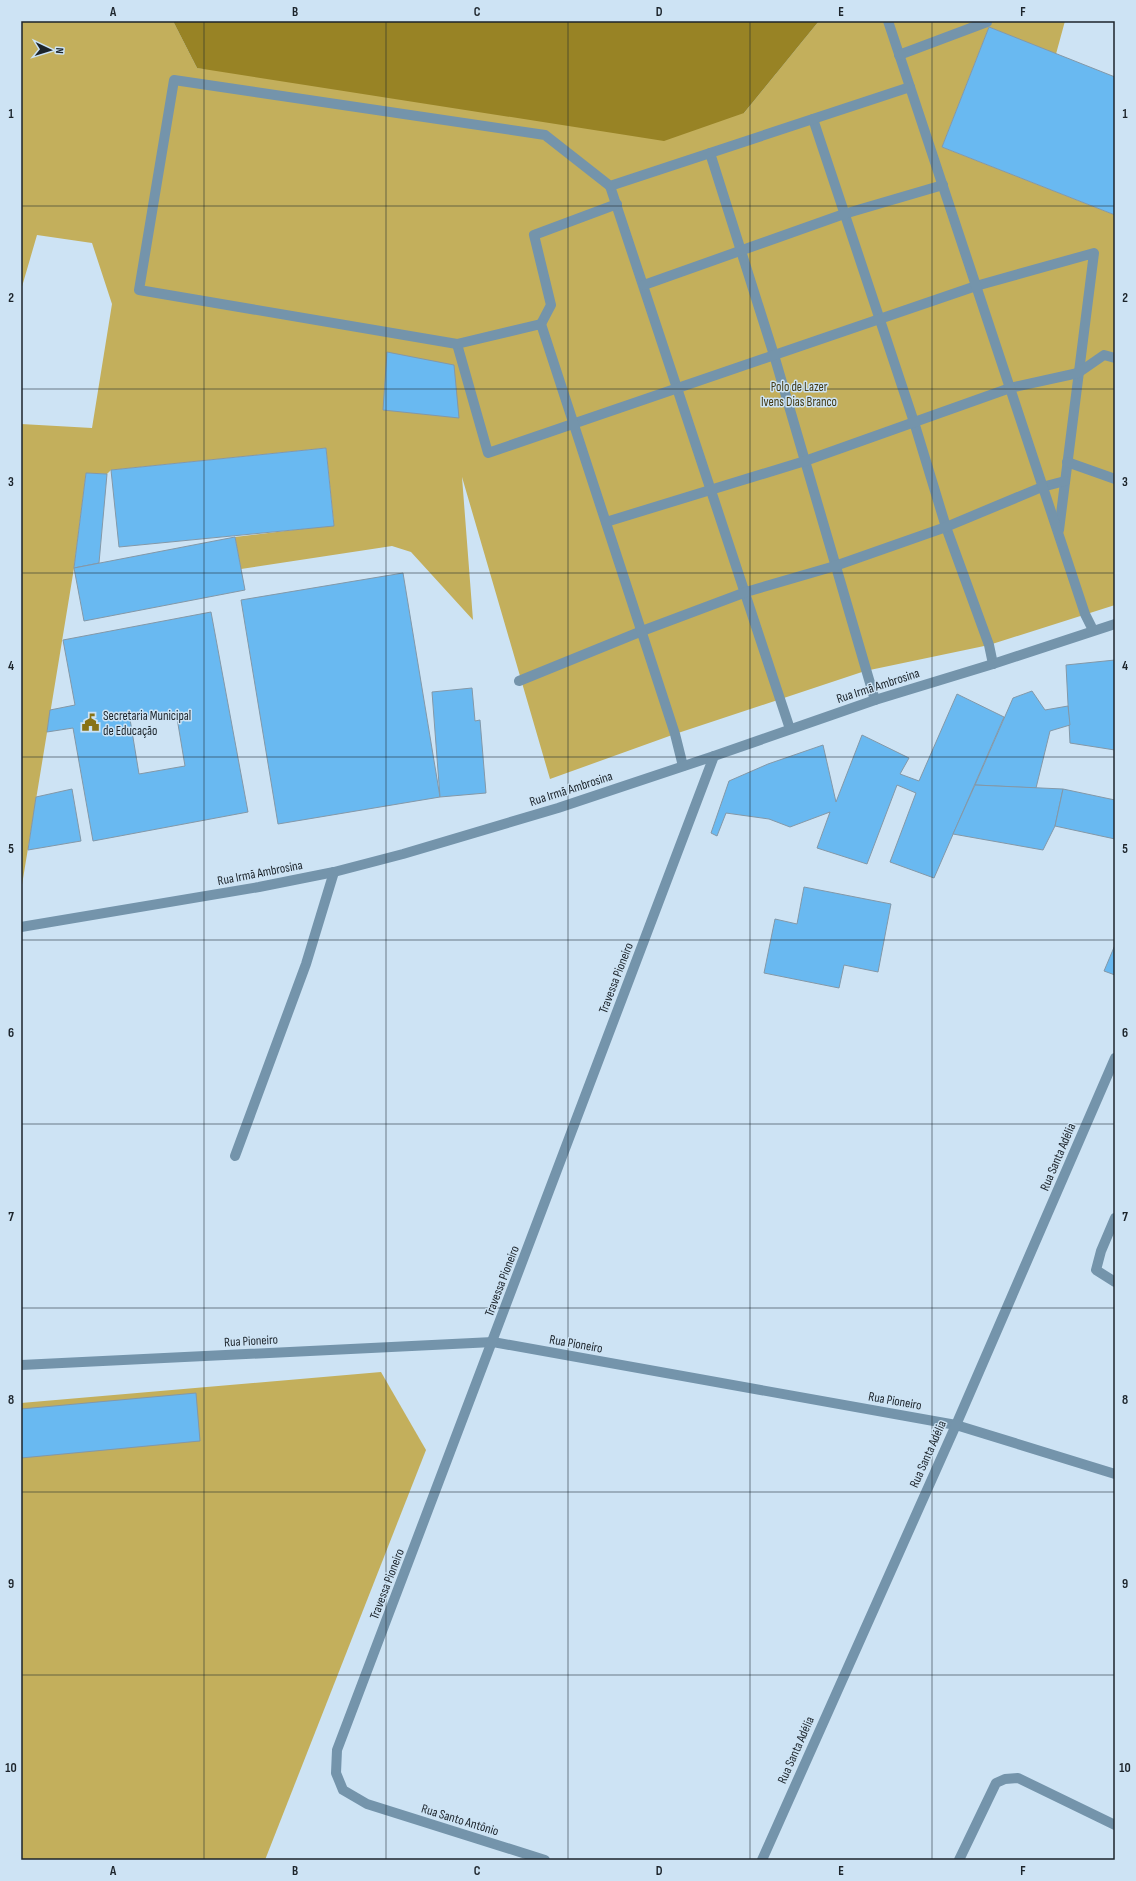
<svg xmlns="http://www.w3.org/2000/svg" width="1136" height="1881" viewBox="0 0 1136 1881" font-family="'Sofia Sans Condensed',sans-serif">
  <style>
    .green { fill: #c3af5c }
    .water { fill: #988325 }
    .building { fill: #69b9f1; stroke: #8398a8; fill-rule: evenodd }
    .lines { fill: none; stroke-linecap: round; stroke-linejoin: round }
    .lane { stroke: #7494ab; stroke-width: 10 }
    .street { stroke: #7494ab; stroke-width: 10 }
    .grid { fill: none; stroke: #1c242b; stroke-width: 1; stroke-opacity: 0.55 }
    .labels { text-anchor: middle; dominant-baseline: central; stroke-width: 3; stroke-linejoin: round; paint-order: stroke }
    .park-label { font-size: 13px; fill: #423912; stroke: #cde3f4 }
    .street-label { font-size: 13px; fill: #1c242b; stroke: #cde3f4 }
    .poi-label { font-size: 13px; fill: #1c242b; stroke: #cde3f4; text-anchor: start }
    .neatline { fill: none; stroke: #1c242b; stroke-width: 1.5 }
    .grid-label { font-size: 13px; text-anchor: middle; font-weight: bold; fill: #1c242b }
  </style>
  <rect width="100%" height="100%" fill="#cde3f4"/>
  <g class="green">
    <path d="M21 21H173L197 68 744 113 819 21H1065L1056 54 989 27 942 147 1115 215V605L989 645 865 671 675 734 550 779 462 477 473 620 411 552 392 546 241 569 235 537 334 525 326 448 111 470 107 474 86 473 74 568 21 891V424L92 428 112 304 92 243 37 235 21 290Z"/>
    <path d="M381 1372 426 1450 265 1860H21V1403Z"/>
  </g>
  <path class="water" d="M173 21H819L744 113 664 141 197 68Z"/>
  <g class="building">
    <path d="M989 27 1115 77V215L942 147Z"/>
    <path d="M387 352 454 365 459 418 383 410Z"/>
    <path d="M326 448 334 526 119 547 111 470Z"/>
    <path d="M86 473 107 474 99 563 74 568Z"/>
    <path d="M235 537 245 590 84 621 74 568Z"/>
    <path d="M403 573 440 797 278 824 241 600Z"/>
    <path d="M211 612 248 812 93 841 73 728 47 732 50 710 75 705 63 640ZM176 712 185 766 139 774 130 719Z"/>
    <path d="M1115 660V750L1070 743 1066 665Z"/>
    <path d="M472 688 475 721 480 720 486 793 440 797 432 692Z"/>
    <path d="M1032 691 1045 710 1068 706 1070 725 1050 731 1036 788 975 785 1013 698Z"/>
    <path d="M957 694 1004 717 934 878 890 862 916 793 897 785 867 864 817 848 830 812 790 827 769 819 726 813 717 836 711 833 729 781 768 764 823 745 836 802 862 735 909 758 900 774 919 781Z"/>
    <path d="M975 785 1063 789 1055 826 1043 850 953 834Z"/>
    <path d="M72 789 81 841 28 850 36 797Z"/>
    <path d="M1063 789 1115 800V839L1055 826Z"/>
    <path d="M804 887 891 904 878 972 844 965 839 988 764 973 775 919 797 924Z"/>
    <path d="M1115 945V975L1104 971Z"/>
    <path d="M196 1393 200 1441 21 1458V1409Z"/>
  </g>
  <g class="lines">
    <g class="lane">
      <path d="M235 1156 306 964 334 872"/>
      <path d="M1115 1218 1101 1251 1096 1270 1115 1282"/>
      <path d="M959 1860 996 1783 1005 1779 1018 1778 1115 1825"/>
    </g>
    <g class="street">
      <path d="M888 21 910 87"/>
      <path d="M899 55 987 22V21"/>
      <path d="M813 119 914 422 946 527 989 645 993 664"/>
      <path d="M710 153 774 355 875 700"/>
      <path d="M610 186 790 729"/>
      <path d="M644 285 844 214 943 185"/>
      <path d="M541 324 551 305 534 235 617 204"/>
      <path d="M457 344 488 453 976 286 1094 253 1059 530"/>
      <path d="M1067 462 1115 479"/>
      <path d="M606 522 805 461 1010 388 1078 373 1104 355 1115 358"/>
      <path d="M519 681 642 631 746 592 835 566 946 527 1042 487 1065 481"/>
      <path d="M683 766 675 734 541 324 457 344 139 290 174 80 545 135 610 186 910 87 1085 614 1093 630"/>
      <path d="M21 927 259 887 334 872 403 854 558 808 714 756 875 700 993 664 1115 624"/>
      <path d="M21 1365 493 1342 956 1425 1115 1474"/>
      <path d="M545 1860 367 1804 343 1790 336 1773 337 1750 714 756"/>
      <path d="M762 1860 956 1425 1115 1058"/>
    </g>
  </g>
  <path class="grid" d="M204 21V1860M386 21V1860M568 21V1860M750 21V1860M932 21V1860M21 206H1115M21 389H1115M21 573H1115M21 757H1115M21 940H1115M21 1124H1115M21 1308H1115M21 1492H1115M21 1675H1115"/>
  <defs>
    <symbol id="civic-bare" viewBox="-9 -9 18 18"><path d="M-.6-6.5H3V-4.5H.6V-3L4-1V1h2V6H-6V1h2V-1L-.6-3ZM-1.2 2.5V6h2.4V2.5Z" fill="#887316" stroke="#cde3f4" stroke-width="2.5" paint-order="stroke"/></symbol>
  </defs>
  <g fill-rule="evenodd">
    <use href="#civic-bare" x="78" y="710" width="25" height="25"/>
  </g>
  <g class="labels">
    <g class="park-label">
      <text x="799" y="387">Polo de Lazer<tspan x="799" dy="15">Ivens Dias Branco</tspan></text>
    </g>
    <g class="street-label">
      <text transform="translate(878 686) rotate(-18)">Rua Irmã Ambrosina</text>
      <text transform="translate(571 789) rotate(-18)">Rua Irmã Ambrosina</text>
      <text transform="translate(260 873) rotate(-11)">Rua Irmã Ambrosina</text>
      <text transform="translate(616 978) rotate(-69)">Travessa Pioneiro</text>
      <text transform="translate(1058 1157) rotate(-67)">Rua Santa Adélia</text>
      <text transform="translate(502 1281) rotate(-69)">Travessa Pioneiro</text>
      <text transform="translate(251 1341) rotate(-3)">Rua Pioneiro</text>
      <text transform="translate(576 1344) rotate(10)">Rua Pioneiro</text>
      <text transform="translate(895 1401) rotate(10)">Rua Pioneiro</text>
      <text transform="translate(928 1454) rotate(-66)">Rua Santa Adélia</text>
      <text transform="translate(387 1584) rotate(-69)">Travessa Pioneiro</text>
      <text transform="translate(796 1750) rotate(-66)">Rua Santa Adélia</text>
      <text transform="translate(460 1820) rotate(17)">Rua Santo Antônio</text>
    </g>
    <g class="poi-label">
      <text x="103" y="716">Secretaria Municipal<tspan x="103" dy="15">de Educação</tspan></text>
    </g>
  </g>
  <rect width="1136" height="1881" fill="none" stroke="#cde3f4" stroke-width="44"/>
  <g transform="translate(50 50) rotate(94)" stroke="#cde3f4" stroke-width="3" paint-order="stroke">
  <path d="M0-3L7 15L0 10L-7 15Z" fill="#1c242b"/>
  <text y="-6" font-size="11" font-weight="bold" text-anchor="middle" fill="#1c242b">N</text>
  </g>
  <rect x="22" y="22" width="1092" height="1837" class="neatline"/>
  <g class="grid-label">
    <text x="113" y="16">A</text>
    <text x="295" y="16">B</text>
    <text x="477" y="16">C</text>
    <text x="659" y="16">D</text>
    <text x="841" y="16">E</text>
    <text x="1023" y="16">F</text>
    <text x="11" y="118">1</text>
    <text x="1125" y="118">1</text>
    <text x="11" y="302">2</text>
    <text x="1125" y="302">2</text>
    <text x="11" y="486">3</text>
    <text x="1125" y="486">3</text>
    <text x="11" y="670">4</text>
    <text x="1125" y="670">4</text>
    <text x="11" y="853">5</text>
    <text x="1125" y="853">5</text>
    <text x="11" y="1037">6</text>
    <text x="1125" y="1037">6</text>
    <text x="11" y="1221">7</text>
    <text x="1125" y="1221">7</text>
    <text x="11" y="1404">8</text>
    <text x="1125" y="1404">8</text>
    <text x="11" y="1588">9</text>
    <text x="1125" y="1588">9</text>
    <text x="11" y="1772">10</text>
    <text x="1125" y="1772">10</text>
    <text x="113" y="1875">A</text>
    <text x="295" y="1875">B</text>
    <text x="477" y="1875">C</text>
    <text x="659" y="1875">D</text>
    <text x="841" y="1875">E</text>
    <text x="1023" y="1875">F</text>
  </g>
</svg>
